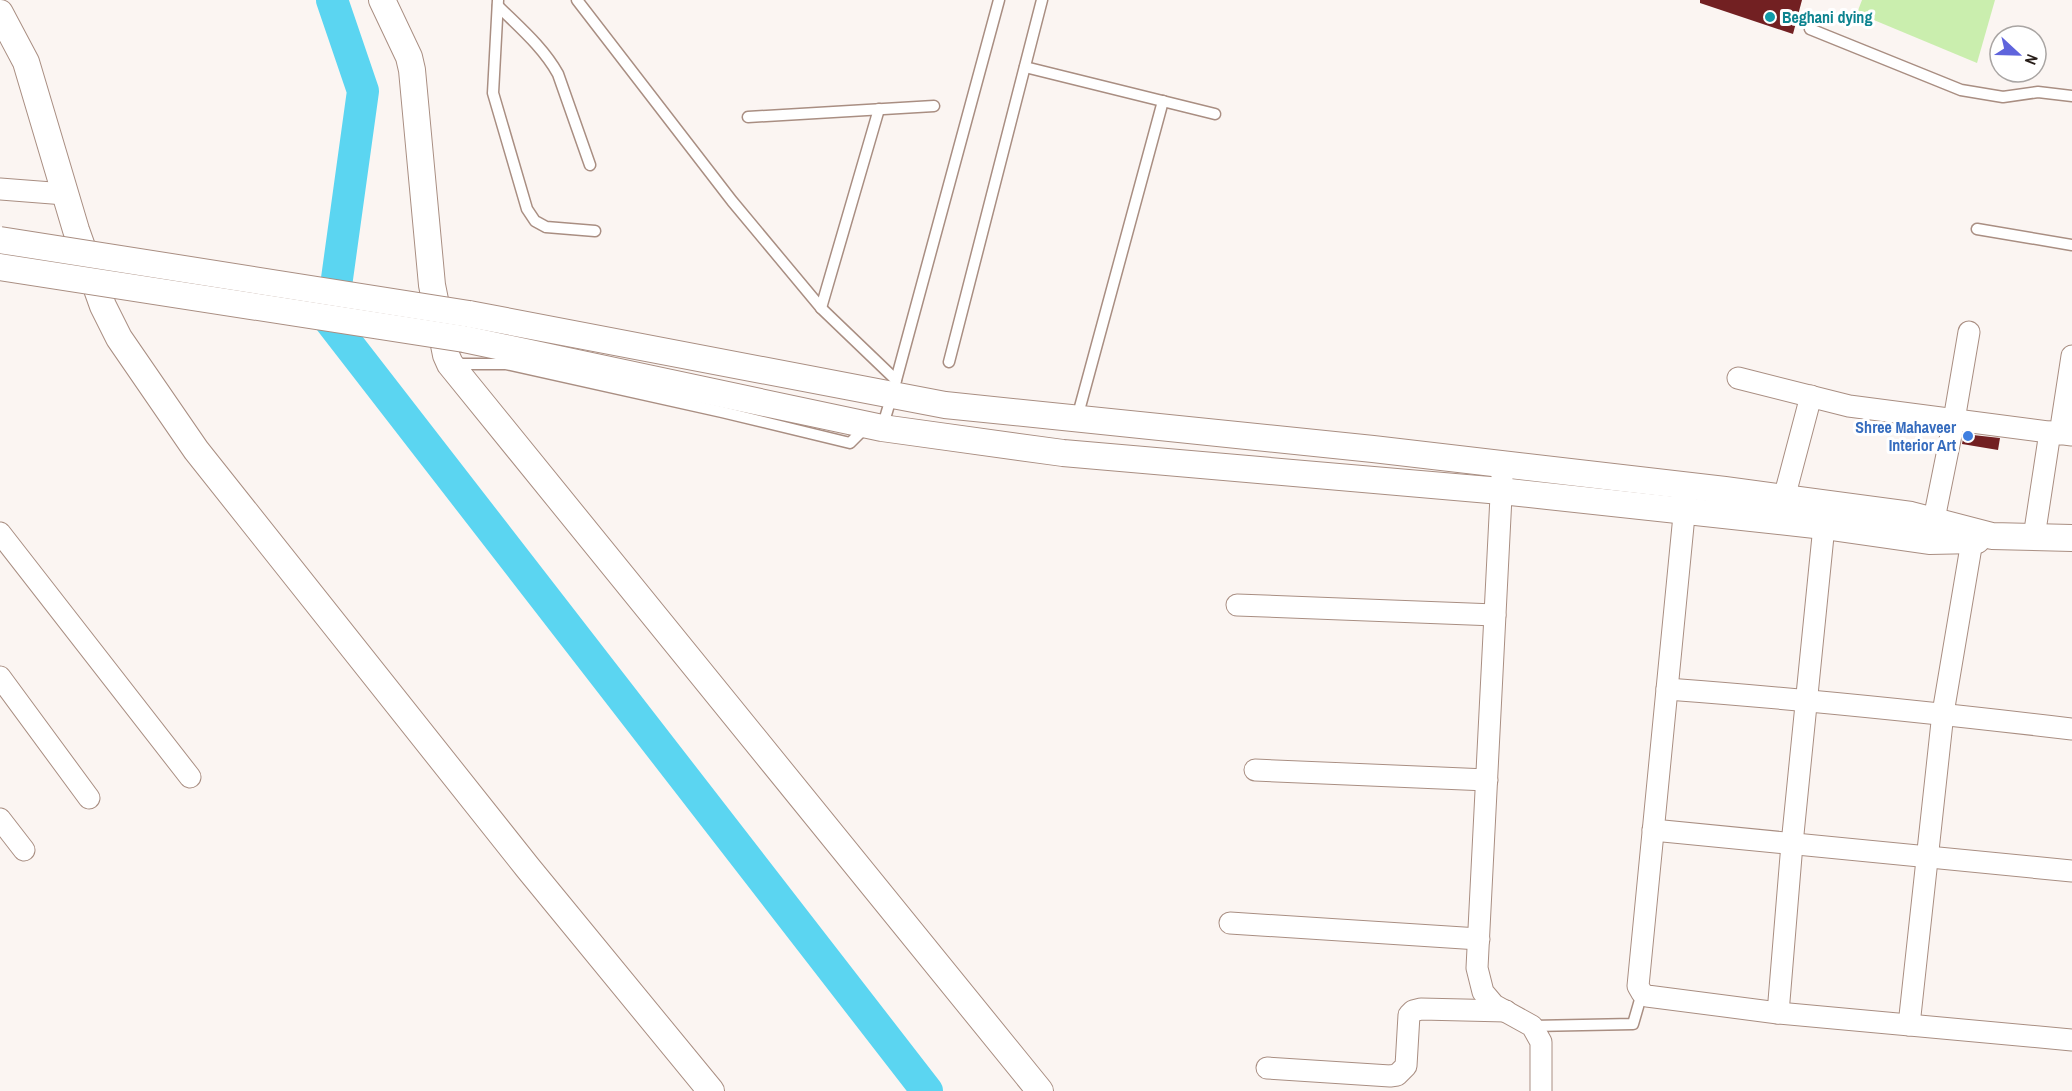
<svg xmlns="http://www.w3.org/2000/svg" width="2072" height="1091" viewBox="0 0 2072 1091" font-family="'Archivo Narrow',sans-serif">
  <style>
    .green { fill: #caeeae }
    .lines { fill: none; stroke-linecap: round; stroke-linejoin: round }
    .river { stroke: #5bd5f1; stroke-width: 32 }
    .building { fill: #722022 }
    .service-casing { stroke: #a98e82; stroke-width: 13 }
    .minor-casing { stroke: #a98e82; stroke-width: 23 }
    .tertiary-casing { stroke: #a98e82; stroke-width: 28 }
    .service { stroke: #fff; stroke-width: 10 }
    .minor { stroke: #fff; stroke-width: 21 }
    .tertiary { stroke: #fff; stroke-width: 26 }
    .tertiary-bridge-casing { stroke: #a98e82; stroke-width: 28; stroke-linecap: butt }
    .tertiary-bridge { stroke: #fff; stroke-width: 26 }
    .culture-dot { fill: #0f9aa8; stroke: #fff; stroke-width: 2 }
    .shop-dot { fill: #3f7fe0; stroke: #fff; stroke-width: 2 }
    .labels { text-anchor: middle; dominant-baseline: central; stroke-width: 6; stroke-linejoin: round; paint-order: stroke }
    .culture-label { font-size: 16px; font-weight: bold; fill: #0d838f; stroke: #fff; text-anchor: start }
    .shop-label { font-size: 16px; font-weight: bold; fill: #366cbe; stroke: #fff; text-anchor: end }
  </style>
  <rect width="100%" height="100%" fill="#fbf5f2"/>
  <path class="green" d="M1862 0H1995L1977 63 1857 13Z"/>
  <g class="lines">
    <path class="river" d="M332 0 363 91 331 322 927 1091"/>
  </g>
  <g class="building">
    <path d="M1700 0H1802L1793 34 1700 3Z"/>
    <path d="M1964 434 2000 438 1998 450 1962 444Z"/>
  </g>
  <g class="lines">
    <defs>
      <g id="service">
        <path d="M498 0 493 93 527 209 535 221 546 227 595 231"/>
        <path d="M577 0 732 201 822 309 896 380"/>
        <path d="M498 6C519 27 543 47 558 74L590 165"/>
        <path d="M1810 29 1961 90 2003 97 2038 92 2072 96"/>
        <path d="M1025 67 1215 114"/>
        <path d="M748 117 934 106"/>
        <path d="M1977 229 2072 245"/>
        <path d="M821 308 879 109"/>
        <path d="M949 362 1042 0"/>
        <path d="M454 364H506L722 412 850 443 866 427"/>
        <path d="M1077 418 1163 101"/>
        <path d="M882 428 892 395 999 0"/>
        <path d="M1532 1026 1633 1024 1642 993"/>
      </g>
      <g id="minor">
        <path d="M0 189 65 194"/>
        <path d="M1738 378 1849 406 2072 435"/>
        <path d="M2060 434 2072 356"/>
        <path d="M1502 477 1477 968 1483 992 1494 1005 1532 1026 1541 1042V1091"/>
        <path d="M1686 495 1638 986 1642 993 1647 996 1778 1013 2072 1040"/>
        <path d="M1784 498 1811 396"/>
        <path d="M0 533 190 777"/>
        <path d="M1931 534 1954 420 1969 332"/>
        <path d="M2034 537 2050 432"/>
        <path d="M1237 605 1495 615"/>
        <path d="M0 677 89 798"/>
        <path d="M1667 689C1802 699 1937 713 2072 729"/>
        <path d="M1255 770 1487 780"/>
        <path d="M0 819 24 850"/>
        <path d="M1653 830 2072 871"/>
        <path d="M1230 923 1479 939"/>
        <path d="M1778 1013 1792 844 1824 526"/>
        <path d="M1909 1025 1943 713 1972 541"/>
        <path d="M1267 1068 1390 1076 1397 1075 1406 1066 1409 1015 1413 1011 1421 1009 1506 1011"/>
      </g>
      <g id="tertiary">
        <path d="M382 0 409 57 412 70 432 285 446 355 450 364 1040 1091"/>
        <path d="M0 13 26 62 76 230 103 306 119 338 196 450 528 868 711 1091"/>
        <path d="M469 314 945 405 1373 449 1725 490 1911 515 1992 536 2072 538"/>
        <path d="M464 339 882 428 1063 453 1501 491 1824 526 1929 541 1977 540"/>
      </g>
    </defs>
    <use href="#service" class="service-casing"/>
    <use href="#minor" class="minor-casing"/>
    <use href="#tertiary" class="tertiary-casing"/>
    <use href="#service" class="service"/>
    <use href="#minor" class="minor"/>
    <use href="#tertiary" class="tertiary"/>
    <defs>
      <g id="tertiary-bridge">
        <path d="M0 240 469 314"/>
        <path d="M0 267 464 339"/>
      </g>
    </defs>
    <use href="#tertiary-bridge" class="tertiary-bridge-casing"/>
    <use href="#tertiary-bridge" class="tertiary-bridge"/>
  </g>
  <circle class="culture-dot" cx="1770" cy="17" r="6"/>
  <circle class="shop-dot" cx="1968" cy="436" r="6"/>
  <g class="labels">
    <g class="culture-label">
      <text x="1782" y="17">Beghani dying</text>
    </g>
    <g class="shop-label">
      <text x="1956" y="427">Shree Mahaveer<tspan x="1956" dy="18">Interior Art</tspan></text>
    </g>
  </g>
  <g transform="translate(2018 54) rotate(112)"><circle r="28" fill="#ffffff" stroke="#a9a5a3" stroke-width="1.5"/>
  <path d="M0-4.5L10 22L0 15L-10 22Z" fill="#5f64dc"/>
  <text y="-9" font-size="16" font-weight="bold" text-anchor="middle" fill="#271d18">N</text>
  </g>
</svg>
